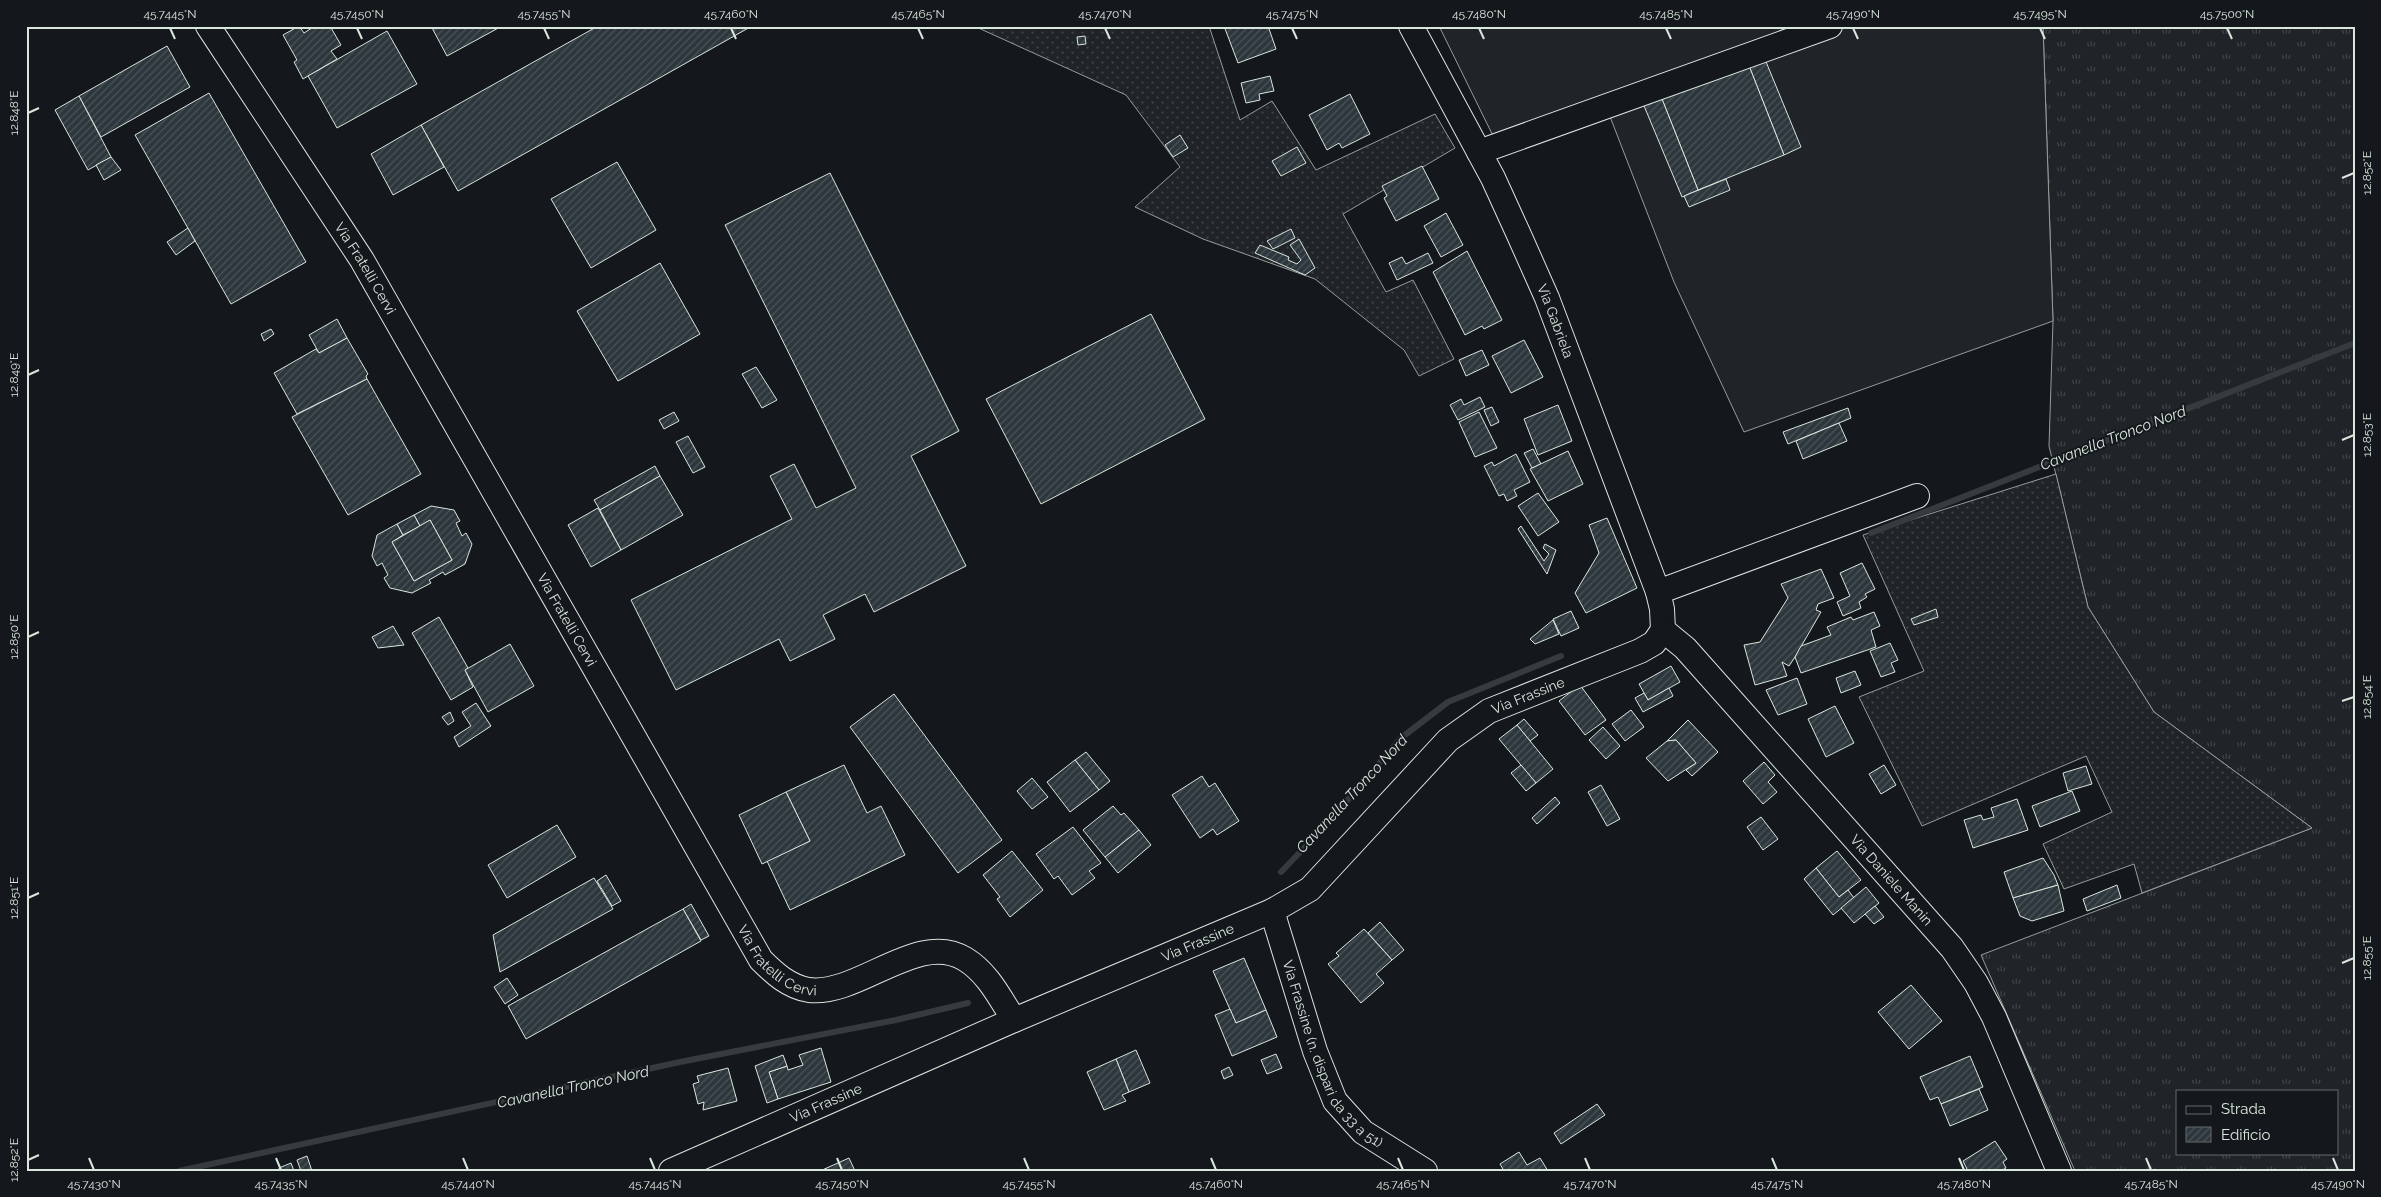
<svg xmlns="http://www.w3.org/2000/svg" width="2381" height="1197" viewBox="0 0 2381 1197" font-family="Raleway,sans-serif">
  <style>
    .grass { fill: url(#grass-tufts); stroke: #939e99; fill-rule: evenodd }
    .garden { fill: url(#garden-dots); stroke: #939e99 }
    .pitch { fill: #202428; stroke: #939e99 }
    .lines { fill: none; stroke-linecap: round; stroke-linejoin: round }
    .stream { stroke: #363b3e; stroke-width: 6 }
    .building { fill: url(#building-hatch); stroke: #d8e6dc }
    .minor-casing { stroke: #d8e6dc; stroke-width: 26 }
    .minor { stroke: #14181c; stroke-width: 24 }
    .ticks { fill: none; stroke: #d8e6dc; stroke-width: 2 }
    .labels { text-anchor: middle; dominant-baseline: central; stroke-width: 4; stroke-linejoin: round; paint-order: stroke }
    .street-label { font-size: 14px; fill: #d8e6dc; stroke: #14181c }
    .water-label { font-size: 15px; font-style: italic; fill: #d8e6dc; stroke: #14181c }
    .neatline { fill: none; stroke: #d8e6dc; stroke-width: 2 }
    .ticks-label { font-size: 12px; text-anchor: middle; fill: #d8e6dc }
  </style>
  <defs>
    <pattern id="grass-tufts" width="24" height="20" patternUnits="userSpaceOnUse" patternTransform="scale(1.25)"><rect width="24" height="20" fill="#202428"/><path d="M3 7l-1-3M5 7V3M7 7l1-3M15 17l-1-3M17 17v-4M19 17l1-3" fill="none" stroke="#404447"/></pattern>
    <pattern id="garden-dots" width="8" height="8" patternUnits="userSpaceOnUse" patternTransform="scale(1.25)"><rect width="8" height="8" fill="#202428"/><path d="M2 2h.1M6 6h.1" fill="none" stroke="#404447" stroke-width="1.8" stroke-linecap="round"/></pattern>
    <pattern id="building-hatch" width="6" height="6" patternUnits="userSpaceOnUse" patternTransform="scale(1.25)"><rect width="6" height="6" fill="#2c363c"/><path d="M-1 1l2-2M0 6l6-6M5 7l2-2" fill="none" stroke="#4a5358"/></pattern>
  </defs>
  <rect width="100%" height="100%" fill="#14181c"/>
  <path class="grass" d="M2043 26H2355V1171H2075L1981 955 2312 828 2154 712 2088 607 2049 446 2053 321ZM2177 1091H2337V1153H2177Z"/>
  <g class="garden">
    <path d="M974 26H1209L1240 120 1272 101 1316 170 1435 114 1455 148 1343 214 1386 292 1413 280 1454 359 1419 376 1404 350 1315 279 1203 239 1135 207 1180 167 1126 95Z"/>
    <path d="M2056 474 2088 607 2154 712 2312 828 2142 893 2134 864 2064 889 2043 844 2112 812 2086 756 1922 826 1859 697 1924 671 1863 535Z"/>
  </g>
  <path class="pitch" d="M1439 26H2043L2053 321 1744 432 1674 282 1609 114 1500 150Z"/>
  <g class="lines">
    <g class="stream">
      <path d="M1871 533 2355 343"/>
      <path d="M1281 872 1328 823 1401 738 1448 702 1561 656"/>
      <path d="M179 1171 680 1062 896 1020 968 1003"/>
    </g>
  </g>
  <g class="building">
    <path d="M299 26 304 33 315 26H330L341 45 331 51 337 59 303 79 294 62 297 60 283 35Z"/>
    <path d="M431 26H502L447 56Z"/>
    <path d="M598 26H752L458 191 421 125Z"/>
    <path d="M1224 26H1268L1276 49 1238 63Z"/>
    <path d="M387 31 417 84 337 128 308 76Z"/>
    <path d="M1085 36 1086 44 1078 45 1077 37Z"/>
    <path d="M167 46 190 87 101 137 79 96Z"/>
    <path d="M1762 52 1801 147 1784 155 1746 58Z"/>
    <path d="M1746 58 1784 155 1698 190 1660 94Z"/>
    <path d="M1270 76 1274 91 1259 94 1260 100 1246 103 1241 83Z"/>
    <path d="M209 93 306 262 231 304 135 135Z"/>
    <path d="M1350 94 1370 134 1342 148 1339 143 1327 150 1309 115Z"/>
    <path d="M1660 94 1698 190 1682 197 1642 101Z"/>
    <path d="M79 96 111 157 88 170 55 110Z"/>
    <path d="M421 125 444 167 393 195 371 154Z"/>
    <path d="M1180 135 1188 148 1173 157 1165 145Z"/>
    <path d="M1297 147 1306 163 1281 176 1272 161Z"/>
    <path d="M111 157 121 170 104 180 96 165Z"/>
    <path d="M617 162 656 230 591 268 551 199Z"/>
    <path d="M1422 166 1439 199 1396 221 1384 198 1387 196 1382 186Z"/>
    <path d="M830 173 959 431 911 456 966 566 874 612 865 594 823 615 835 639 790 661 779 639 676 690 631 600 792 519 770 476 794 464 816 508 856 488 725 225Z"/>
    <path d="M1726 179 1730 190 1689 207 1684 196Z"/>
    <path d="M1446 213 1463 245 1441 257 1424 226Z"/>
    <path d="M188 228 195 241 176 255 167 242Z"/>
    <path d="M1291 229 1295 238 1273 249 1267 241Z"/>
    <path d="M1299 239 1315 268 1305 275 1255 253 1260 245 1289 257 1288 260 1297 264 1301 260 1290 245Z"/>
    <path d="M1467 251 1502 320 1484 329 1482 326 1465 335 1433 272Z"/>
    <path d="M1428 253 1433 263 1397 280 1389 263 1402 257 1406 264Z"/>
    <path d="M660 263 700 334 618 381 577 311Z"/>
    <path d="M1151 314 1205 419 1041 504 986 399Z"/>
    <path d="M337 319 347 338 319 353 309 335Z"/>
    <path d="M271 329 274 334 264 341 261 334Z"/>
    <path d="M347 338 368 374 366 376 367 379 297 414 274 373 316 349 319 353Z"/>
    <path d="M1524 340 1543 377 1511 393 1492 356Z"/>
    <path d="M1482 350 1489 365 1466 376 1459 360Z"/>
    <path d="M756 367 777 400 762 408 742 374Z"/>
    <path d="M367 379 421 474 348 515 292 417Z"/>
    <path d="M1480 397 1485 407 1458 420 1450 405 1461 399 1464 405Z"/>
    <path d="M1558 405 1572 441 1538 455 1524 419Z"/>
    <path d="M1492 407 1499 422 1491 426 1484 410Z"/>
    <path d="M1848 408 1851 418 1788 444 1783 432Z"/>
    <path d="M674 412 679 421 664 429 659 420Z"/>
    <path d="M1479 412 1497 448 1475 457 1459 422Z"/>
    <path d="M1839 423 1847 441 1803 459 1796 441Z"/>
    <path d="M688 436 705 467 693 473 676 442Z"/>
    <path d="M1533 449 1541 464 1532 468 1524 453Z"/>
    <path d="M1568 451 1583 484 1548 501 1530 469Z"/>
    <path d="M1516 454 1530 482 1514 490 1517 496 1507 501 1504 494 1499 496 1484 466 1492 462 1494 466Z"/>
    <path d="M655 466 660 476 600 510 594 500Z"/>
    <path d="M660 476 683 515 621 550 600 510Z"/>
    <path d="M1538 493 1559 522 1538 536 1518 506Z"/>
    <path d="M431 506 454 510 460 521 456 523 462 536 466 533 472 544 465 564 445 575 443 572 429 580 431 583 412 593 390 588 384 578 388 575 382 563 377 566 372 556 377 535 397 524 403 535 392 542 414 581 452 560 430 520 420 526 414 515Z"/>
    <path d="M598 508 621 550 591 567 568 525Z"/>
    <path d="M414 515 420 526 403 535 397 524Z"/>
    <path d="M1607 518 1637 588 1586 613 1575 593 1599 553 1589 525Z"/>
    <path d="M430 520 452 560 414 581 392 542Z"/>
    <path d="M1521 526 1544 561 1549 554 1543 548 1545 544 1556 550 1547 574 1518 529Z"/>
    <path d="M1862 563 1875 589 1865 594 1867 597 1859 602 1861 608 1843 616 1837 602 1850 596 1840 573Z"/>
    <path d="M1821 569 1834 598 1818 604 1816 610 1821 612 1795 657 1789 666 1782 662 1787 676 1755 685 1744 645 1760 642 1788 598 1781 584Z"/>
    <path d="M1936 609 1938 617 1914 625 1911 619Z"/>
    <path d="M1571 611 1579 628 1561 636 1553 619Z"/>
    <path d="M1874 612 1880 626 1871 630 1876 647 1801 673 1795 657 1801 646 1831 635 1827 627 1851 617 1853 620Z"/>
    <path d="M439 617 468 668 465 670 473 687 451 700 412 633Z"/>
    <path d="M1553 620 1559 634 1535 644 1530 639Z"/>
    <path d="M393 626 404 645 378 648 372 637Z"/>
    <path d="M1890 643 1898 660 1891 663 1895 672 1881 677 1870 651Z"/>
    <path d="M510 644 534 686 488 712 465 670Z"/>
    <path d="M1671 666 1680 682 1648 700 1639 684Z"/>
    <path d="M1855 671 1861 685 1841 693 1836 678Z"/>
    <path d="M1797 678 1807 704 1778 715 1766 690Z"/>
    <path d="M1580 685 1606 720 1585 735 1559 701Z"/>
    <path d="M1669 688 1673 696 1643 712 1635 698 1644 693 1648 700Z"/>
    <path d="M894 694 1002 840 958 873 850 727Z"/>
    <path d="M476 703 491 726 459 747 454 737 471 726 462 712Z"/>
    <path d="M1835 706 1854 743 1826 757 1808 719Z"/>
    <path d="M1631 710 1644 727 1625 741 1612 724Z"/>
    <path d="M450 712 454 721 448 725 442 717Z"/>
    <path d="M1524 719 1538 735 1530 741 1517 725Z"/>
    <path d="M1688 720 1718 752 1692 776 1686 770 1696 763 1676 740 1667 741Z"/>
    <path d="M1517 725 1553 769 1536 783 1499 739Z"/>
    <path d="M1603 727 1620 746 1606 759 1589 740Z"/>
    <path d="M1676 740 1696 763 1668 781 1646 758 1667 741Z"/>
    <path d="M1086 752 1110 781 1099 790 1075 760Z"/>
    <path d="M1075 760 1099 790 1070 812 1047 782Z"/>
    <path d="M1764 762 1775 775 1768 782 1777 792 1763 804 1743 781Z"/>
    <path d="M844 765 867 813 881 806 905 855 790 910 767 861 810 841 786 792Z"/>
    <path d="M1521 765 1536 783 1526 791 1511 773Z"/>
    <path d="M1884 765 1896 785 1881 794 1869 774Z"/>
    <path d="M2086 766 2092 784 2068 791 2063 773Z"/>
    <path d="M1202 776 1209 787 1215 783 1239 821 1217 835 1213 829 1200 838 1172 795Z"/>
    <path d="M1032 778 1048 797 1032 809 1017 791Z"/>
    <path d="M1601 785 1620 819 1607 826 1588 792Z"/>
    <path d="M2072 791 2080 811 2040 827 2032 806Z"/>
    <path d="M786 792 810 841 762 864 739 815Z"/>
    <path d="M1555 797 1560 803 1537 824 1532 818Z"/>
    <path d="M2017 799 2028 830 1973 848 1964 820 1981 815 1983 820 1994 817 1991 808Z"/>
    <path d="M1113 806 1121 815 1124 813 1139 830 1105 857 1083 830Z"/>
    <path d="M1761 817 1778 839 1763 850 1747 827Z"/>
    <path d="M557 825 576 857 507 898 488 865Z"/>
    <path d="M1073 827 1101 863 1089 871 1095 878 1072 895 1058 876 1054 879 1036 854Z"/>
    <path d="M1139 830 1151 845 1118 873 1105 857Z"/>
    <path d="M1012 851 1043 890 1010 917 997 899 1000 897 983 875Z"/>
    <path d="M1837 851 1861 880 1839 897 1816 868Z"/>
    <path d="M2043 858 2054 875 2058 885 2013 898 2004 872Z"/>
    <path d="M1816 868 1839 897 1848 890 1854 898 1833 915 1804 879Z"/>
    <path d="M606 875 621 901 612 906 597 881Z"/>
    <path d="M594 878 613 909 500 972 493 935Z"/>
    <path d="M2058 885 2064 911 2032 921 2020 916 2013 898Z"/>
    <path d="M2117 885 2121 898 2087 911 2083 899Z"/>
    <path d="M1866 887 1879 903 1854 923 1841 908Z"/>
    <path d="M691 904 709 936 701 940 683 909Z"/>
    <path d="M1875 906 1884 917 1874 924 1865 914Z"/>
    <path d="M683 909 701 941 526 1039 508 1006Z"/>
    <path d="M1380 922 1404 950 1392 960 1368 933Z"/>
    <path d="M1364 929 1392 960 1376 974 1384 983 1361 1003 1328 964 1339 956 1336 953Z"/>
    <path d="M1244 958 1266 1010 1236 1023 1213 971Z"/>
    <path d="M507 978 518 995 505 1004 494 987Z"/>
    <path d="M1911 985 1942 1021 1909 1049 1878 1012Z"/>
    <path d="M1230 1009 1236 1023 1266 1010 1277 1037 1232 1056 1215 1015Z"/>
    <path d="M821 1048 831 1082 778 1099 769 1072 787 1066 788 1070 803 1065 799 1055Z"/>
    <path d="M1136 1050 1150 1083 1129 1092 1116 1059Z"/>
    <path d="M1276 1054 1282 1068 1267 1074 1261 1060Z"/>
    <path d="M783 1055 787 1066 769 1072 778 1099 767 1103 755 1066Z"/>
    <path d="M1970 1056 1983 1087 1941 1104 1938 1097 1930 1100 1920 1077Z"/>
    <path d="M1116 1059 1129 1092 1122 1095 1126 1101 1104 1110 1087 1072Z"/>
    <path d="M1229 1067 1233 1075 1224 1079 1221 1071Z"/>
    <path d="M728 1068 737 1101 703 1110 704 1102 698 1104 693 1084 699 1082 697 1076Z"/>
    <path d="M1979 1089 1988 1110 1950 1126 1941 1104Z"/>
    <path d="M1597 1104 1605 1115 1561 1144 1554 1133Z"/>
    <path d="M1995 1141 2007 1159 2003 1162 2006 1168 2001 1171H1968L1963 1161Z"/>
    <path d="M1519 1152 1527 1165 1540 1158 1548 1171H1504L1500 1164Z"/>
    <path d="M307 1156 312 1171H301L297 1160Z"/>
    <path d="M849 1158 855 1171H820Z"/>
    <path d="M291 1163 294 1171H280L279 1168Z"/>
  </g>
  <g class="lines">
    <defs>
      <g id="minor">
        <path id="s1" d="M208 26 362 260 761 960C774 973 789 987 809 990 859 996 918 930 965 959 988 973 1000 998 1014 1020"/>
        <path id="s2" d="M1411 26 1493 178 1519 235 1547 298 1658 592 1662 609 1663 630"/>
        <path d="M1479 152 1830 26"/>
        <path d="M1658 592 1917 496"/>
        <path id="s3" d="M1663 630 1685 648 1952 948 1976 983 1994 1017 2059 1171"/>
        <path id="s4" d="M1272 911 1315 1051 1335 1101 1363 1132 1425 1171"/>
        <path id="s5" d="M671 1171 1014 1020 1272 911 1310 889 1448 740 1489 711 1640 651 1654 643 1663 630"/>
      </g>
    </defs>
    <use href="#minor" class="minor-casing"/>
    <use href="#minor" class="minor"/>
  </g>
  <path class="ticks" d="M170 28 175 39M357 28 362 39M544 28 549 39M731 28 736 39M918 28 923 39M1105 28 1110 39M1292 28 1297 39M1479 28 1484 39M1666 28 1671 39M1853 28 1858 39M2040 28 2045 39M2227 28 2232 39M28 113 39 108M2342 178 2354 173M28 375 39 370M2342 440 2354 435M28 637 39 632M2342 701 2354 697M28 898 39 893M2342 963 2354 958M89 1158 94 1170M276 1158 281 1170M463 1158 468 1170M650 1158 655 1170M837 1158 842 1170M1024 1158 1029 1170M1211 1158 1216 1170M1398 1158 1403 1170M1585 1158 1590 1170M1772 1158 1777 1170M1959 1158 1964 1170M2146 1158 2151 1170M2333 1158 2338 1170M28 1160 39 1155"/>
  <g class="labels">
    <g class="street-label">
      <text stroke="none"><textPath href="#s1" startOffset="289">Via Fratelli Cervi</textPath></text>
      <text stroke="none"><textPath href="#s2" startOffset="329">Via Gabriela</textPath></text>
      <text stroke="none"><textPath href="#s1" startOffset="694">Via Fratelli Cervi</textPath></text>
      <text stroke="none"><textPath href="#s5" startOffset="994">Via Frassine</textPath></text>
      <text stroke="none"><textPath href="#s3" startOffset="339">Via Daniele Manin</textPath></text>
      <text stroke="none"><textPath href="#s5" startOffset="574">Via Frassine</textPath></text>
      <text stroke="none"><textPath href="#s1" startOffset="1099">Via Fratelli Cervi</textPath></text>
      <text stroke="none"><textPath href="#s4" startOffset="158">Via Frassine (n. dispari da 33 a 51)</textPath></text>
      <text stroke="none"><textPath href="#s5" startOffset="169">Via Frassine</textPath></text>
    </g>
    <g class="water-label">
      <text transform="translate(2113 438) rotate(-21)">Cavanella Tronco Nord</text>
      <text transform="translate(1352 794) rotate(-47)">Cavanella Tronco Nord</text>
      <text transform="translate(573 1087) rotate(-12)">Cavanella Tronco Nord</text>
    </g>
  </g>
  <rect width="2381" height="1197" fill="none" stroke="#14181c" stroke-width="55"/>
  <rect x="2176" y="1090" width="162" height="65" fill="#14181c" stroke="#626a69"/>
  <rect x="2186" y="1106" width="25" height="8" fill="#14181c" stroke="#626a69"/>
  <text x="2221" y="1114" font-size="15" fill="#d8e6dc">Strada</text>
  <rect x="2186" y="1127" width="25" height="15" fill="url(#building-hatch)" stroke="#626a69"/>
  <text x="2221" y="1140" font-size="15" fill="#d8e6dc">Edificio</text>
  <rect x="28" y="28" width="2326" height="1142" class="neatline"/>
  <g class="ticks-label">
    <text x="170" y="18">45.7445°N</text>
    <text x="357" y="18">45.7450°N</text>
    <text x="544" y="18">45.7455°N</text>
    <text x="731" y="18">45.7460°N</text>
    <text x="918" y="18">45.7465°N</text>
    <text x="1105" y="18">45.7470°N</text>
    <text x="1292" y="18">45.7475°N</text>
    <text x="1479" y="18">45.7480°N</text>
    <text x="1666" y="18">45.7485°N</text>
    <text x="1853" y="18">45.7490°N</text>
    <text x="2040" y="18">45.7495°N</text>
    <text x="2227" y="18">45.7500°N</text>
    <text transform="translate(14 113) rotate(-90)" y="4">12.848°E</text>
    <text transform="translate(2367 173) rotate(-90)" y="4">12.852°E</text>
    <text transform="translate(14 375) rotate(-90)" y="4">12.849°E</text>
    <text transform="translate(2367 435) rotate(-90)" y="4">12.853°E</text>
    <text transform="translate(14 637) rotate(-90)" y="4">12.850°E</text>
    <text transform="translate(2367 697) rotate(-90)" y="4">12.854°E</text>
    <text transform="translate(14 898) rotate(-90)" y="4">12.851°E</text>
    <text transform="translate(2367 958) rotate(-90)" y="4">12.855°E</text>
    <text transform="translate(14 1160) rotate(-90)" y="4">12.852°E</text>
    <text x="94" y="1188">45.7430°N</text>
    <text x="281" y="1188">45.7435°N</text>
    <text x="468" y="1188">45.7440°N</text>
    <text x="655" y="1188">45.7445°N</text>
    <text x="842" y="1188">45.7450°N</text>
    <text x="1029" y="1188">45.7455°N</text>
    <text x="1216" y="1188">45.7460°N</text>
    <text x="1403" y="1188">45.7465°N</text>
    <text x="1590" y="1188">45.7470°N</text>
    <text x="1777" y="1188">45.7475°N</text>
    <text x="1964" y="1188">45.7480°N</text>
    <text x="2151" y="1188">45.7485°N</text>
    <text x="2338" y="1188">45.7490°N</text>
  </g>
</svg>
